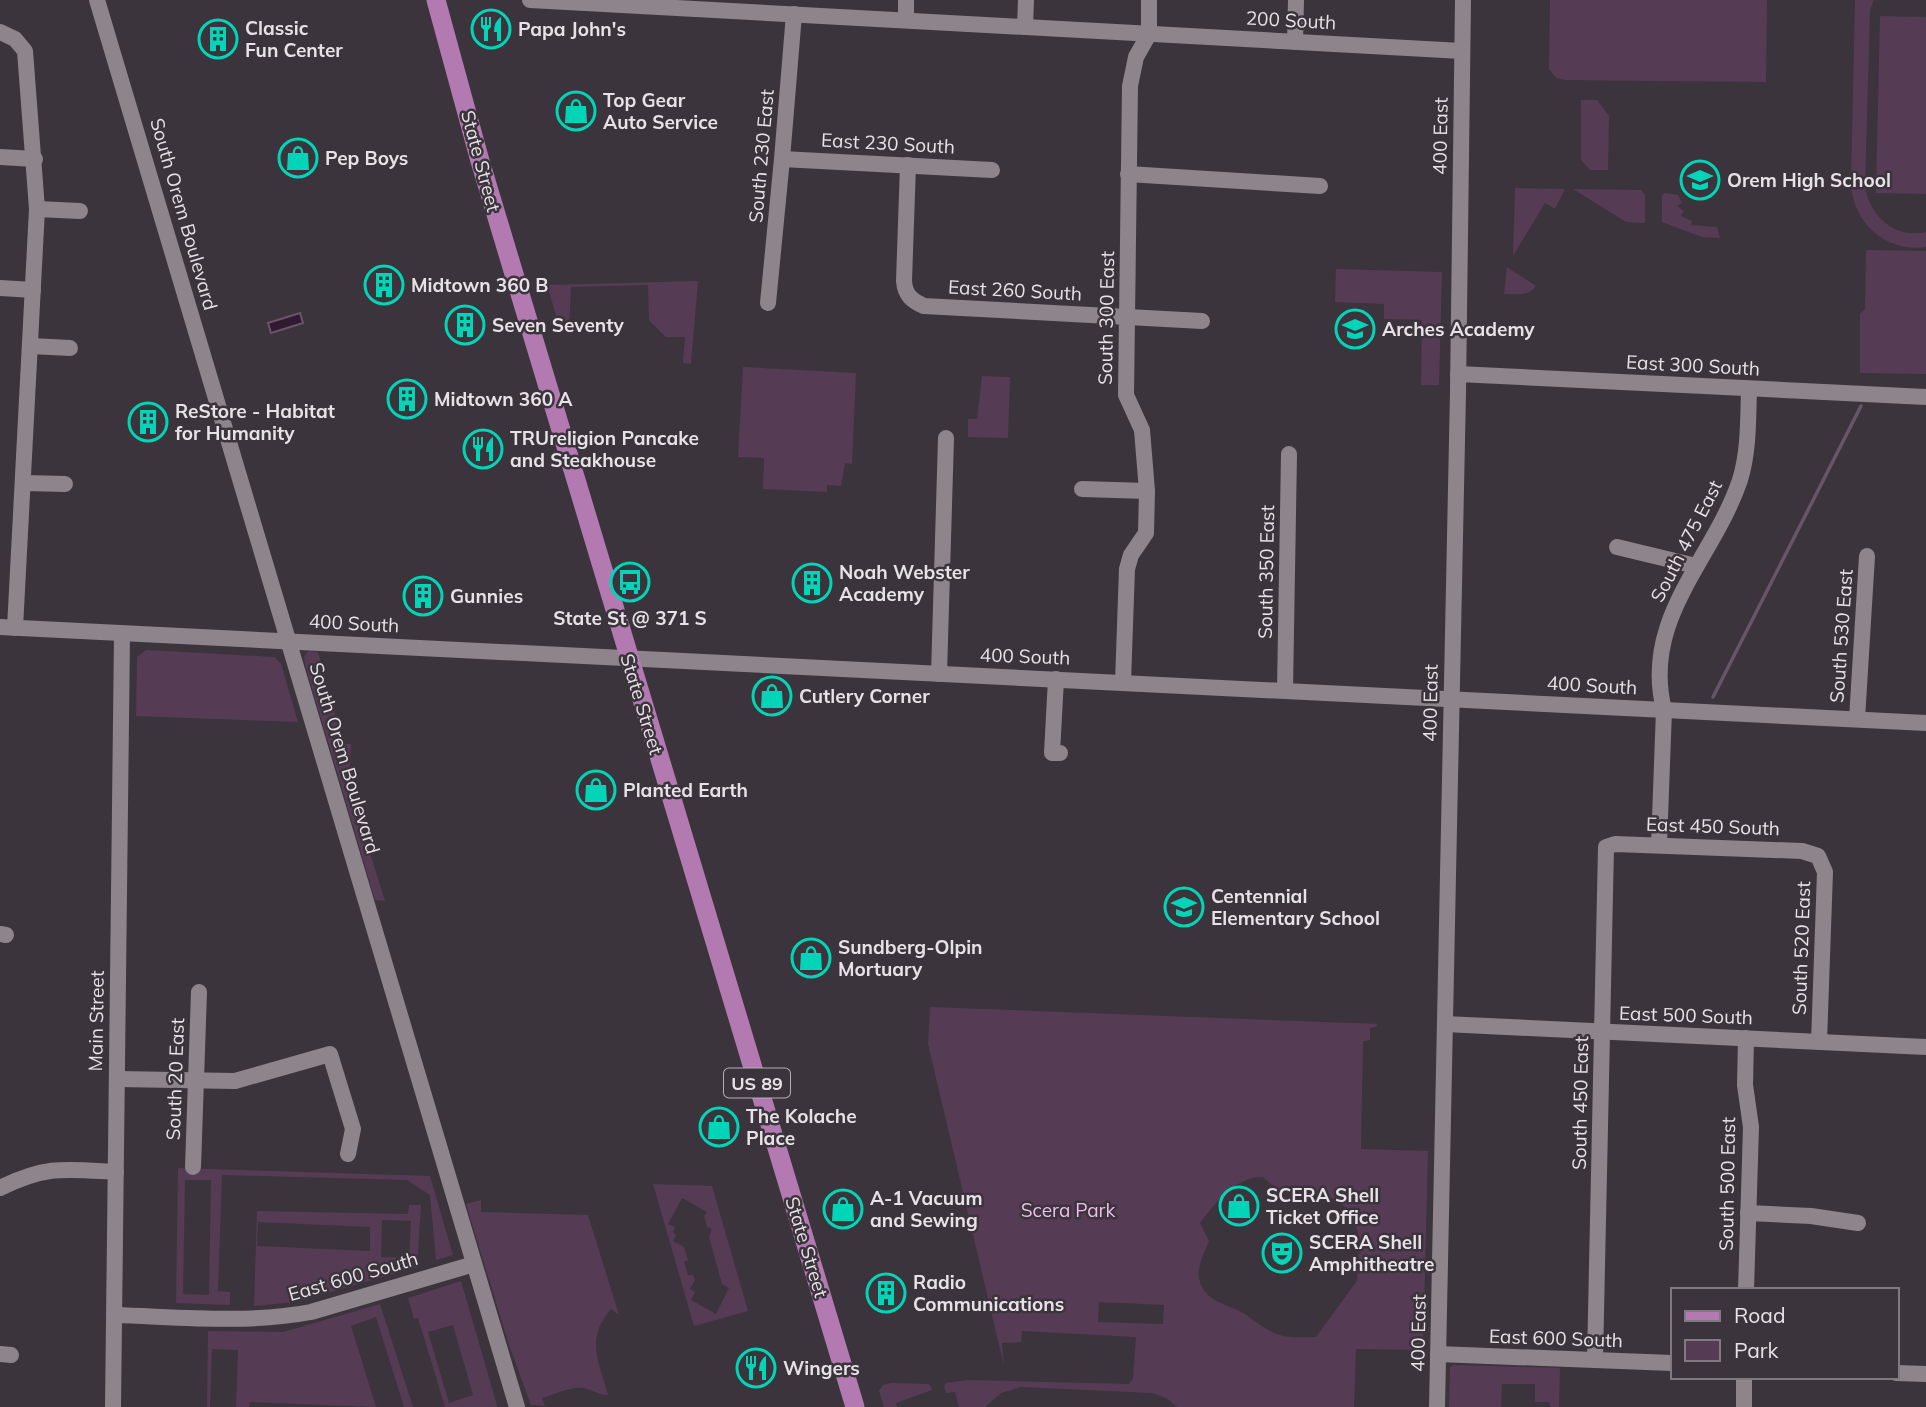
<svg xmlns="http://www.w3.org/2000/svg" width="1926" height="1407" viewBox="0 0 1926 1407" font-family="Mulish,sans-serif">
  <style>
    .green { fill: #553b54; fill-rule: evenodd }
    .water { fill: #321932; stroke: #685568; stroke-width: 2 }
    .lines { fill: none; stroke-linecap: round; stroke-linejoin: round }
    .stream { stroke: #685568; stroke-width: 3.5 }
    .minor { stroke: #8d848c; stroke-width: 16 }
    .major { stroke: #b27ab1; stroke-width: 19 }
    .labels { text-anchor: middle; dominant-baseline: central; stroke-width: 5; stroke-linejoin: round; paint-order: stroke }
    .shield { fill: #3c343c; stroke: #b4aeb4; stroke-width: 2 }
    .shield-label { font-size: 18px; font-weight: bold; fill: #e7e2e7 }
    .street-label { font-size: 19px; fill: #e7e2e7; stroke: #3c343c }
    .poi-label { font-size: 19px; font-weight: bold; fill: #e7e2e7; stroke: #3c343c; text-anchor: start }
    .park-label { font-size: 19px; fill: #f1bdef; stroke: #3c343c }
  </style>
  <rect width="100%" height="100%" fill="#3c343c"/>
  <g class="green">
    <path d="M1550 0H1767L1766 82 1565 80 1556 78 1549 69Z"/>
    <path d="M1855 0H1874L1870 10 1865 188C1871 217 1895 239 1926 232V247C1885 253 1852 222 1851 182Z"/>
    <path d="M1880 16 1926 17V194L1876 193Z"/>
    <path d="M1581 100H1597L1609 116 1608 170H1590L1581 160Z"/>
    <path d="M1515 188 1565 189 1555 209 1545 203 1513 256Z"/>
    <path d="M1573 189 1641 190 1645 195V223L1626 222Z"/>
    <path d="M1664 193 1678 195 1682 203 1677 206 1684 211 1681 216 1692 221 1691 225 1717 227 1720 238 1702 237 1662 222V196Z"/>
    <path d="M1866 250 1926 251V374L1860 373V314L1865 309Z"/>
    <path d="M1507 267 1536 286C1528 297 1515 294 1504 294Z"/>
    <path d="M1336 269 1442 272 1439 385H1421L1422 320 1384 319V304L1335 302Z"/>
    <path d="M698 281 691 364 683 363 685 337H666L649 320 648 285 571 287 569 330 561 332 547 285Z"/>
    <path d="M743 367 856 373 852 464 845 463 841 486 827 485V492L763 489 764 458 738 457Z"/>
    <path d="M982 376 1010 377 1008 438 968 437V419H977Z"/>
    <path d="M146 650 275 657 281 664 298 722 136 716 137 657Z"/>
    <path d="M309 651 318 652 343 744H351L349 786 385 901 375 900 305 664 304 656Z"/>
    <path d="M930 1007 1377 1024 1376 1027 1370 1028V1040L1363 1041 1361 1149 1428 1151 1423 1350 1356 1349 1354 1407H1177L1166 1398 1152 1393 1021 1387 1001 1393 985 1407H959L955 1392 946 1393 944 1386 946 1383 968 1380 1129 1384 1133 1379 1136 1337 1022 1331 1021 1342 1002 1343 1004 1366 928 1044ZM1263 1177 1277 1189 1310 1192 1336 1200 1347 1208 1354 1217 1360 1242 1357 1281 1316 1337C1305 1337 1293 1338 1283 1336 1269 1333 1256 1322 1245 1314 1229 1304 1204 1303 1199 1278 1197 1266 1205 1251 1209 1241L1200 1223C1216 1202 1235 1177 1263 1177ZM1099 1302 1164 1305 1163 1324 1098 1322Z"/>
    <path d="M178 1168 430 1176 453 1255 436 1260 430 1195 407 1180 222 1175 218 1291 230 1292V1305L176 1303ZM185 1180H211L209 1295 183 1294Z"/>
    <path d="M653 1184 712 1186 748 1311 694 1326ZM682 1198 707 1212 704 1216 707 1227 712 1229 709 1237 722 1284 729 1288 716 1314 691 1300 695 1292 690 1289 695 1280 693 1275H688L684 1262 688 1260 684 1247 673 1241 676 1235 673 1232 675 1227 668 1224Z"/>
    <path d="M481 1200V1212L588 1215 619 1315 611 1309C585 1339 599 1361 608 1395 598 1395 593 1390 584 1388 572 1386 555 1394 542 1398L545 1406 531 1405 509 1345 466 1204Z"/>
    <path d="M409 1205H421L417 1267 296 1302 254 1306 257 1211 408 1214ZM382 1220 411 1221 409 1258 381 1257ZM258 1222 370 1227V1251L257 1246Z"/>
    <path d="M461 1281 496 1402 497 1407H445L418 1318 414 1319 408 1298ZM453 1325 473 1395 449 1403 428 1332Z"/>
    <path d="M380 1304 413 1407H404L376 1317 351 1326 376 1407 250 1402 249 1407H236L238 1350 212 1349 210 1407H207L208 1331 283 1332Z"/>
    <path d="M1453 1365 1560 1368 1559 1407H1550V1402H1535V1384H1502L1501 1407H1449L1450 1367Z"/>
    <path d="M891 1383 929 1384 932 1390 896 1403 897 1407H884L879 1391 883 1385Z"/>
  </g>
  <path class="water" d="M300 313 303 323 271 333 268 323Z"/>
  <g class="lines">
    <path class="stream" d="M1713 697 1861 406"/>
    <g class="minor">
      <path d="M97 0 517 1407"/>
      <path d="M530 0 1462 51"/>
      <path d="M906 20V0"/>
      <path d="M1025 27 1026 0"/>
      <path d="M0 32 15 39 25 51 37 209 15 628"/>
      <path d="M1295 42 1296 0"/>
      <path d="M0 157 35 159"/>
      <path d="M782 159 992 170"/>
      <path d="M908 165 904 281C905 295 912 301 924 306L1202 321"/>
      <path d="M1128 174 1320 186"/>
      <path d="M37 209 80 211"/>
      <path d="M0 288 33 290"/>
      <path d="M768 303 782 159 794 14"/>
      <path d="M31 346 70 348"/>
      <path d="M1458 374 1926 397"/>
      <path d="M23 483 65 484"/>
      <path d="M1082 489 1147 491"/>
      <path d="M1617 547 1696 566"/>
      <path d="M0 627 1926 723"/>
      <path d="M939 674 946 438"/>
      <path d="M1056 679 1052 753H1060"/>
      <path d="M1123 682 1127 569 1131 555 1146 533 1147 491 1142 430 1126 395 1130 86 1136 57 1149 34V0"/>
      <path d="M1285 690 1289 454"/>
      <path d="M1857 719 1867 556"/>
      <path d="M1659 845 1664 710C1641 618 1713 560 1740 480 1749 451 1748 419 1749 389"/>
      <path d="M0 934 6 935"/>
      <path d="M1445 1024 1926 1047"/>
      <path d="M117 1079 235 1081 330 1054 353 1129 348 1154"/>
      <path d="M193 1167 199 992"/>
      <path d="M0 1188C47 1165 65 1169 116 1172"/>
      <path d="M1748 1213 1811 1216 1858 1223"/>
      <path d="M1746 1290 1751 1127 1745 1085 1746 1038"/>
      <path d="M115 1315C180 1317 247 1324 311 1312L474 1264"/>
      <path d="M0 1354 11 1355"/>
      <path d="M1438 1354 1672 1363"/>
      <path d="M1595 1360 1606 847 1615 844 1802 851 1818 856 1825 872 1819 1042"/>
      <path d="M1896 1373 1926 1374"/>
      <path d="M113 1407 122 635"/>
      <path d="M1437 1407 1458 392 1463 0"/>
      <path d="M1744 1407V1377"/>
    </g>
    <path class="major" d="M436 0 480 161 855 1407"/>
  </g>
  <defs>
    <symbol id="restaurant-ring" viewBox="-11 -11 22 22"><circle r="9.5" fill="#3c343c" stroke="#00d5b7" stroke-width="1.5"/><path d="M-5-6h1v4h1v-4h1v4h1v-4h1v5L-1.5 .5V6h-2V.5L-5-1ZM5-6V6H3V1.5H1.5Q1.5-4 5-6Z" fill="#00d5b7"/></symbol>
    <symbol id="building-ring" viewBox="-11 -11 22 22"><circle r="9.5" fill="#3c343c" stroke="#00d5b7" stroke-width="1.5"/><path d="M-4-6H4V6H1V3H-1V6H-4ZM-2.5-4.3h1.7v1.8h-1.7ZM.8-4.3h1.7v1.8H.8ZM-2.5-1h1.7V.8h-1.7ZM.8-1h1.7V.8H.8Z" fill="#00d5b7"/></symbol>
    <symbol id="shop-ring" viewBox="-11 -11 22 22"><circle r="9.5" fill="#3c343c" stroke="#00d5b7" stroke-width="1.5"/><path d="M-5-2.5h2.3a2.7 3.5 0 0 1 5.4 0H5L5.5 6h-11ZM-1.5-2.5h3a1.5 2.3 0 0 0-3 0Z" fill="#00d5b7"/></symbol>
    <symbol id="school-ring" viewBox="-11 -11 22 22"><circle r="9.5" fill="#3c343c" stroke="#00d5b7" stroke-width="1.5"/><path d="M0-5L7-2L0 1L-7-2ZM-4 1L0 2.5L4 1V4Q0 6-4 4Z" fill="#00d5b7"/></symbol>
    <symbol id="bus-ring" viewBox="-11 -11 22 22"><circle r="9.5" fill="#3c343c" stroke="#00d5b7" stroke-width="1.5"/><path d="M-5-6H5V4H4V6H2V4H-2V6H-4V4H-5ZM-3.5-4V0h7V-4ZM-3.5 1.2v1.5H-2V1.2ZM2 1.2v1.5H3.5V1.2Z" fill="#00d5b7"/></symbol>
    <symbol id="theatre-ring" viewBox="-11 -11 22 22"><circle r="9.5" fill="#3c343c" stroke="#00d5b7" stroke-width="1.5"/><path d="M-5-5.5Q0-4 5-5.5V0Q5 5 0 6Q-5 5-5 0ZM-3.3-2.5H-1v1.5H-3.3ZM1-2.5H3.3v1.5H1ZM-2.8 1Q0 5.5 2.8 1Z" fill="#00d5b7"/></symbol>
  </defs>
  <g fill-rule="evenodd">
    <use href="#restaurant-ring" x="469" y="7" width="44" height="44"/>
    <use href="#building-ring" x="196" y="17" width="44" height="44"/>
    <use href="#shop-ring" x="554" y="89" width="44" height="44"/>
    <use href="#shop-ring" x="276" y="136" width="44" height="44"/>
    <use href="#school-ring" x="1678" y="158" width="44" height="44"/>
    <use href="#building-ring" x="362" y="263" width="44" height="44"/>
    <use href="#building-ring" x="443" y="303" width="44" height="44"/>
    <use href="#school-ring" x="1333" y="307" width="44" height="44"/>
    <use href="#building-ring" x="385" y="377" width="44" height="44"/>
    <use href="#building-ring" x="126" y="400" width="44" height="44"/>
    <use href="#restaurant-ring" x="461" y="427" width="44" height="44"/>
    <use href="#bus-ring" x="608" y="560" width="44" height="44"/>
    <use href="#building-ring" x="790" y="561" width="44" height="44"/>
    <use href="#building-ring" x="401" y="574" width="44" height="44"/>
    <use href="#shop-ring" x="750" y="674" width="44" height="44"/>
    <use href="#shop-ring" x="574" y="768" width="44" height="44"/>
    <use href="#school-ring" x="1162" y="885" width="44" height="44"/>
    <use href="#shop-ring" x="789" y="936" width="44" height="44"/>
    <use href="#shop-ring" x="697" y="1105" width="44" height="44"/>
    <use href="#shop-ring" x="1217" y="1184" width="44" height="44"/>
    <use href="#shop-ring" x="821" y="1187" width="44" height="44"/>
    <use href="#theatre-ring" x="1260" y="1231" width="44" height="44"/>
    <use href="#building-ring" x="864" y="1271" width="44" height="44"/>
    <use href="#restaurant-ring" x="734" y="1346" width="44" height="44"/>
  </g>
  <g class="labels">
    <rect class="shield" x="724" y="1068.5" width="66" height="29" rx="5"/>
    <g class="shield-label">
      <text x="757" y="1083">US 89</text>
    </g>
    <g class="street-label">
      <text transform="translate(1291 20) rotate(3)">200 South</text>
      <text transform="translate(1440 136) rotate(-89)">400 East</text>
      <text transform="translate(888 143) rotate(3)">East 230 South</text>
      <text transform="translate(761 156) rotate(-85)">South 230 East</text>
      <text transform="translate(481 161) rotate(75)">State Street</text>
      <text transform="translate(184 214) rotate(74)">South Orem Boulevard</text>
      <text transform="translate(1015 290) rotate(3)">East 260 South</text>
      <text transform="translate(1106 318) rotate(-89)">South 300 East</text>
      <text transform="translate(1693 365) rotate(3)">East 300 South</text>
      <text transform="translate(1686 541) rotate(-63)">South 475 East</text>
      <text transform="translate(1266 572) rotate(-89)">South 350 East</text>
      <text transform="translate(354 623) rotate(3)">400 South</text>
      <text transform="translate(1841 636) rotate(-86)">South 530 East</text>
      <text transform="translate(1025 656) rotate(2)">400 South</text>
      <text transform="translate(1592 685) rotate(3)">400 South</text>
      <text transform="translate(1430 703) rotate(-89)">400 East</text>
      <text transform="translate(642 704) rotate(73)">State Street</text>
      <text transform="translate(345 758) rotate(73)">South Orem Boulevard</text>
      <text transform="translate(1713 826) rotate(2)">East 450 South</text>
      <text transform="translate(1801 948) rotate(-88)">South 520 East</text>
      <text transform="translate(1686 1015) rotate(2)">East 500 South</text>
      <text transform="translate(96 1021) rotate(-89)">Main Street</text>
      <text transform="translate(175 1079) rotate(-88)">South 20 East</text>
      <text transform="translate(1580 1103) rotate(-89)">South 450 East</text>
      <text transform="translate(1727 1184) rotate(-89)">South 500 East</text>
      <text transform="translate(807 1247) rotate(73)">State Street</text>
      <text transform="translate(353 1276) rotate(-16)">East 600 South</text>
      <text transform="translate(1418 1333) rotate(-89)">400 East</text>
      <text transform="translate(1556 1338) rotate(2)">East 600 South</text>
    </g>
    <g class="poi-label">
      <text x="245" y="28">Classic<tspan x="245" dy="22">Fun Center</tspan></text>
      <text x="518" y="29">Papa John's</text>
      <text x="603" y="100">Top Gear<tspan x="603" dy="22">Auto Service</tspan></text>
      <text x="325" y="158">Pep Boys</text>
      <text x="1727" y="180">Orem High School</text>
      <text x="411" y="285">Midtown 360 B</text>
      <text x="492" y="325">Seven Seventy</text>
      <text x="1382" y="329">Arches Academy</text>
      <text x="434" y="399">Midtown 360 A</text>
      <text x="175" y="411">ReStore - Habitat<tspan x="175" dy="22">for Humanity</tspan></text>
      <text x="510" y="438">TRUreligion Pancake<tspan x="510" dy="22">and Steakhouse</tspan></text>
      <text x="839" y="572">Noah Webster<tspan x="839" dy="22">Academy</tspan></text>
      <text x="450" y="596">Gunnies</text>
      <text x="630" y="618" text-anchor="middle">State St @ 371 S</text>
      <text x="799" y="696">Cutlery Corner</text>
      <text x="623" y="790">Planted Earth</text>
      <text x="1211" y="896">Centennial<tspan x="1211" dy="22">Elementary School</tspan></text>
      <text x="838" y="947">Sundberg-Olpin<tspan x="838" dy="22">Mortuary</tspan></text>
      <text x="746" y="1116">The Kolache<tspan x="746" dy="22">Place</tspan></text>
      <text x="1266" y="1195">SCERA Shell<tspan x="1266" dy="22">Ticket Office</tspan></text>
      <text x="870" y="1198">A-1 Vacuum<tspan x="870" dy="22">and Sewing</tspan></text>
      <text x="1309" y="1242">SCERA Shell<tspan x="1309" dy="22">Amphitheatre</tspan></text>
      <text x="913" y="1282">Radio<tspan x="913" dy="22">Communications</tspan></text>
      <text x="783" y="1368">Wingers</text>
    </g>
    <g class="park-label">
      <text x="1068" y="1210">Scera Park</text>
    </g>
  </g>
  <rect x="1671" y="1288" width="228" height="91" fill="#3c343c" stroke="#807a80" stroke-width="2"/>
  <rect x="1685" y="1311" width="35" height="10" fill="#b27ab1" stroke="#807a80" stroke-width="2"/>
  <text x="1734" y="1323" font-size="21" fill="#e7e2e7">Road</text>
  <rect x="1685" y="1340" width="35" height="21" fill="#553b54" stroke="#807a80" stroke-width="2"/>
  <text x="1734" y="1358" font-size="21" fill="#e7e2e7">Park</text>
</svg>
